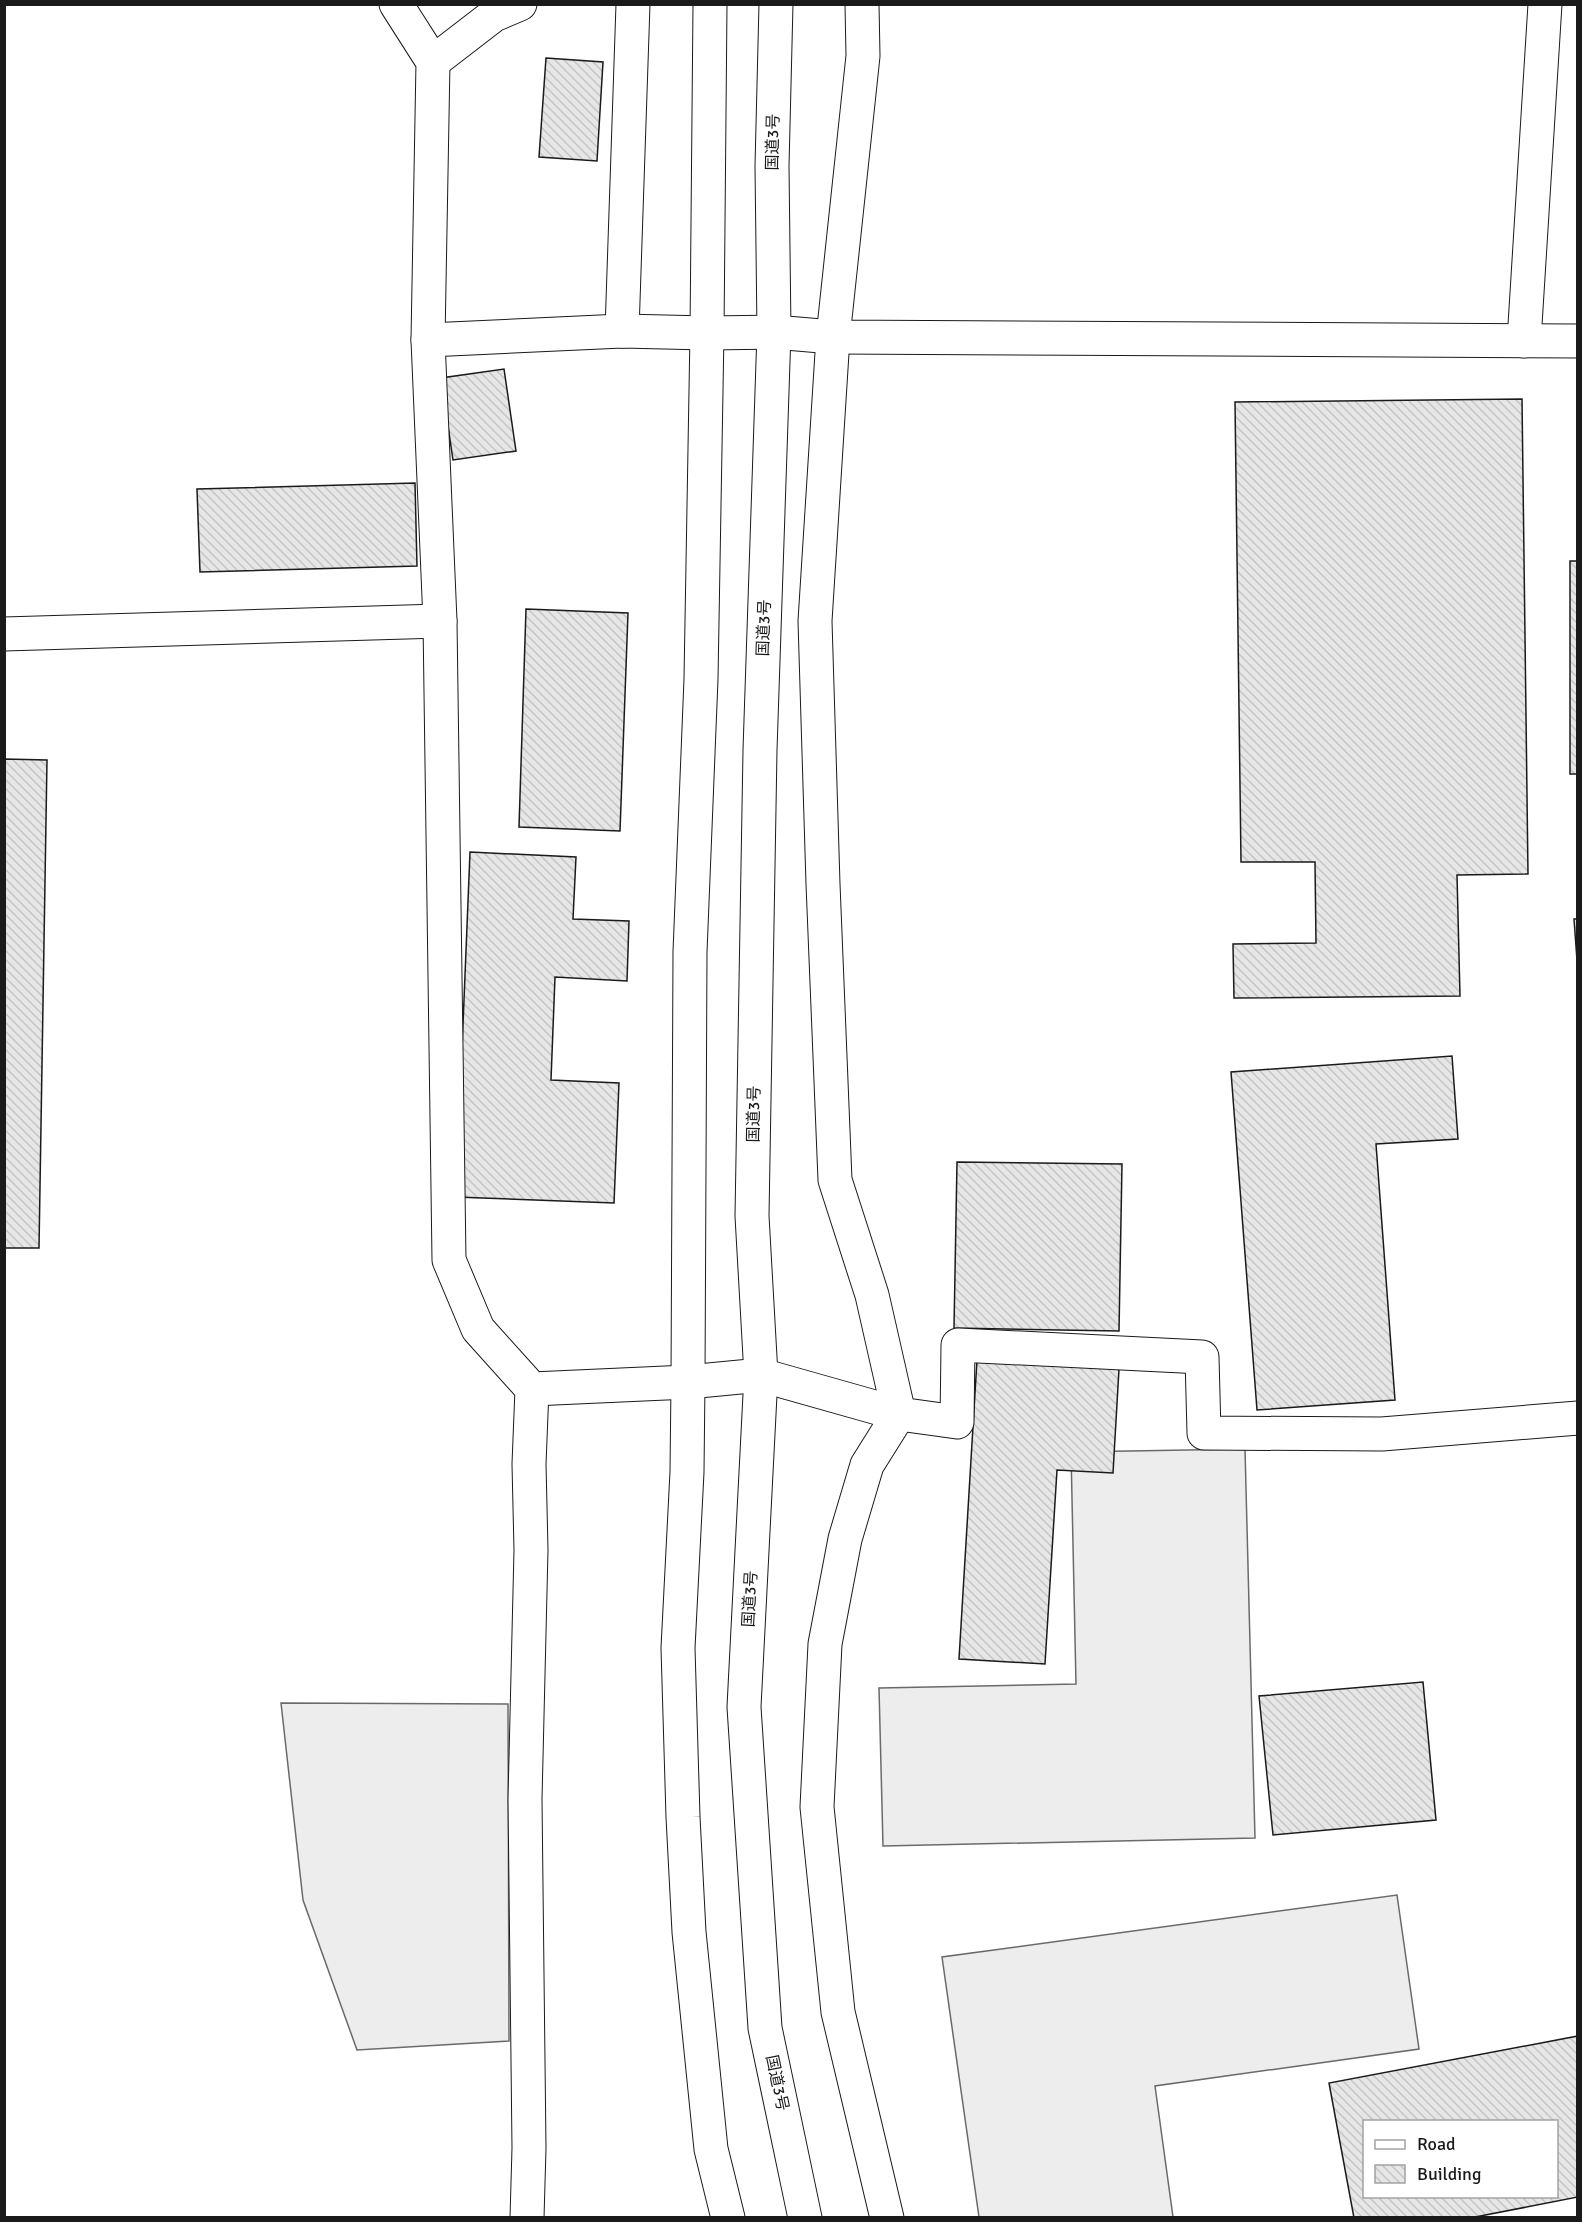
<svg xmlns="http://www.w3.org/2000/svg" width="1582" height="2222" viewBox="0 0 1582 2222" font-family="Signika,'Noto Sans JP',sans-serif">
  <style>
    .built { fill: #ededed; stroke: #6a6a6a; stroke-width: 1.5 }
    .building { fill: url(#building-back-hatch); stroke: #1a1a1a; stroke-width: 1.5; fill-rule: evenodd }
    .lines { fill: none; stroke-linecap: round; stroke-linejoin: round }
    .minor-casing { stroke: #1a1a1a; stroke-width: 35 }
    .highway-casing { stroke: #1a1a1a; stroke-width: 35 }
    .minor { stroke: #fff; stroke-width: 33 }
    .highway { stroke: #fff; stroke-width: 33 }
    .labels { text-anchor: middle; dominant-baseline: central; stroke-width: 4.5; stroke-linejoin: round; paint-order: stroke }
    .street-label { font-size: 16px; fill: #1a1a1a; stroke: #fff }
  </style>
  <defs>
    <pattern id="building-back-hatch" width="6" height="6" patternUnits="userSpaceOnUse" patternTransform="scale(1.5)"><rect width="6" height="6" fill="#e6e6e6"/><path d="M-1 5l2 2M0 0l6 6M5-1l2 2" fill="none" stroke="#c5c5c5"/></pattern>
  </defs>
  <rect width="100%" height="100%" fill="#fff"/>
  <g class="built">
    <path d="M1245 1449 1255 1838 883 1846 879 1688 1076 1684 1071 1452Z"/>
    <path d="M281 1703 508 1704 509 2041 357 2050 303 1900Z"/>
    <path d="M1397 1895 1419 2049 1155 2086 1173 2217H979L942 1957Z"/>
  </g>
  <g class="building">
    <path d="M546 58 603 62 597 161 539 157Z"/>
    <path d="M504 369 516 451 453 460 441 378Z"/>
    <path d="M1522 399 1528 874 1457 875 1460 996 1234 998 1233 944 1316 943 1315 862H1241L1235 402Z"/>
    <path d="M415 483 417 566 200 572 197 489Z"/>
    <rect x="1570" y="561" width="8" height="213"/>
    <path d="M526 609 628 613 620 831 519 827Z"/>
    <path d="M4 759 47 760 39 1248H4Z"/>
    <path d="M470 852 576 857 573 919 629 921 627 981 555 977 551 1080 619 1083 614 1203 456 1197Z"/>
    <path d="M1574 919H1578V974Z"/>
    <path d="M1452 1056 1458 1139 1376 1144 1395 1400 1257 1410 1231 1072Z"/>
    <path d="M957 1162 1122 1164 1119 1331 954 1328Z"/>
    <path d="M977 1360 1119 1369 1113 1473 1057 1470 1045 1664 959 1659Z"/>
    <path d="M1423 1682 1436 1820 1273 1835 1259 1696Z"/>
    <path d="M1578 2036V2197L1470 2218H1354L1329 2083ZM1364 2122H1556V2196H1364Z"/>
  </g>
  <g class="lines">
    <defs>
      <g id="minor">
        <path d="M396 4 433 62 428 340 440 621 449 1260 478 1329 532 1389 529 1464 531 1550 525 1799 529 2148 527 2218"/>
        <path d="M862 4 863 56 833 337 815 621 823 884 835 1180 872 1295 899 1414 867 1465 845 1539 825 1644 817 1807 838 2012 887 2218"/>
        <path d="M433 62 494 15 520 4"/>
        <path d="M622 331 633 4"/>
        <path d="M428 340 622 331 707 333 774 332 833 337 1578 341"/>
        <path d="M1524 341 1545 4"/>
        <path d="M4 634 440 621"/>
        <path d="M532 1389 688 1382 761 1375 899 1414 957 1422 958 1345 1202 1357 1204 1433 1382 1434 1578 1418"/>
      </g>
      <g id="highway">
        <path d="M710 4 707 333 701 679 690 952 688 1382 687 1472 678 1648 683 1817 689 1932 711 2149 728 2218"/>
        <path d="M776 4 772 166 774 332 760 750 752 1216 761 1375 744 1707 765 2028 805 2218"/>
      </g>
    </defs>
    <use href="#minor" class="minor-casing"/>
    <use href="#highway" class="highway-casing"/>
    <use href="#minor" class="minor"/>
    <use href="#highway" class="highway"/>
  </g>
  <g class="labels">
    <g class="street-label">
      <text transform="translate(773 142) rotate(-89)">国道3号</text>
      <text transform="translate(764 628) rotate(-88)">国道3号</text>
      <text transform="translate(754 1114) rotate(-89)">国道3号</text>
      <text transform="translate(750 1599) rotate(-87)">国道3号</text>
      <text transform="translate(777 2083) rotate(78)">国道3号</text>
    </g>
  </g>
  <rect width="1582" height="2222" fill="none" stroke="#1a1a1a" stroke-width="12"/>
  <rect x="1363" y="2120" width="195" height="78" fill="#ffffff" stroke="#a3a3a3" stroke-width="1.5"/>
  <rect x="1375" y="2140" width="30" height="9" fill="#ffffff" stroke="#a3a3a3" stroke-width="1.5"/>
  <text x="1417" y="2150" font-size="18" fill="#1a1a1a">Road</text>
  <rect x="1375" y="2165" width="30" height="18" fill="url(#building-back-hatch)" stroke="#a3a3a3" stroke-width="1.5"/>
  <text x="1417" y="2180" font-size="18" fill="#1a1a1a">Building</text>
</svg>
